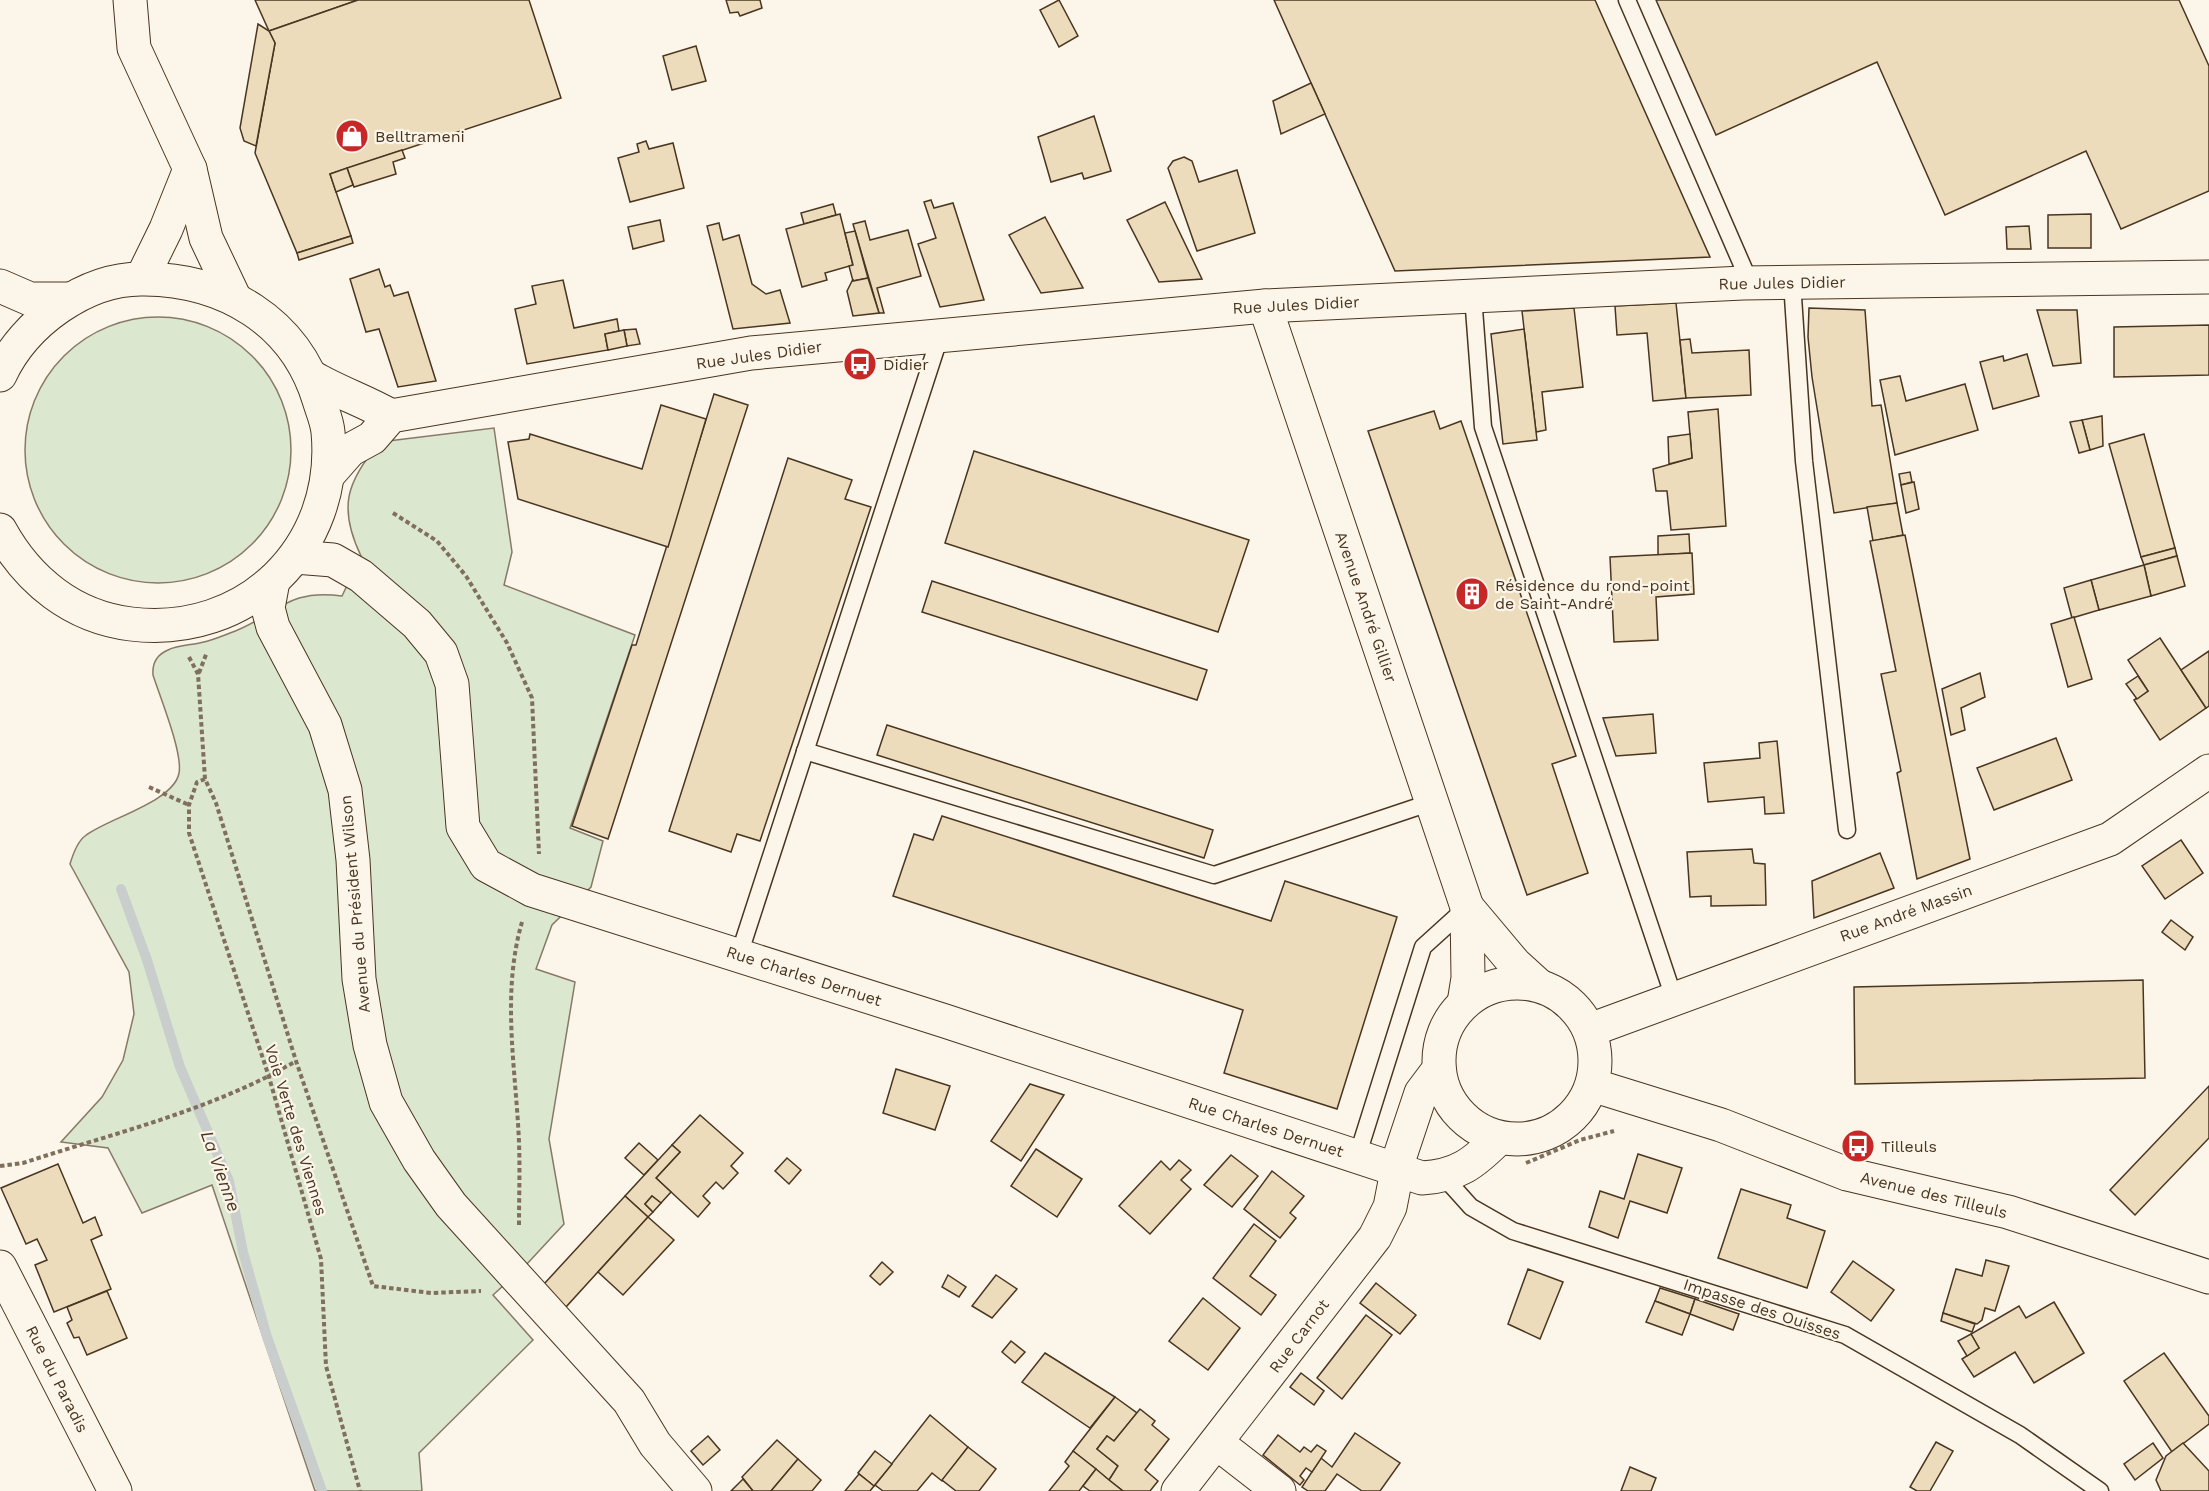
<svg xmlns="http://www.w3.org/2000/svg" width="2209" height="1491" viewBox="0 0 2209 1491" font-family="'Work Sans',sans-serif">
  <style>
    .green { fill: #dce7d0; stroke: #887966; stroke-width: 1.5 }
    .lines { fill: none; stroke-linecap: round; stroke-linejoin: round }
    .stream { stroke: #c9cecd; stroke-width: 10 }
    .building { fill: #ecdcbc; stroke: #4a3520; stroke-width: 1.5 }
    .lane-casing { stroke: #4a3520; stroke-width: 19 }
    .street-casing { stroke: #4a3520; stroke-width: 35 }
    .secondary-casing { stroke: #4a3520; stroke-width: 35 }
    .path { stroke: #7f6f5c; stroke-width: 4; stroke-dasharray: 4.5 3; stroke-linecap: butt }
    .lane { stroke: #fbf6e9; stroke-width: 16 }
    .street { stroke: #fbf6e9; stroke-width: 33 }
    .secondary { stroke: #fbf6e9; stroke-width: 33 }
    .labels { text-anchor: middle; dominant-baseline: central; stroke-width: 4.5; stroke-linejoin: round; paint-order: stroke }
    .poi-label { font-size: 16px; fill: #4a3520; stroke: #fbf6e9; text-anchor: start }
    .street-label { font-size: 16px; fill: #4a3520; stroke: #fbf6e9 }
    .water-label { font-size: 18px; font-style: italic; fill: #4a3520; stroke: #fbf6e9 }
  </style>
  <rect width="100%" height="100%" fill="#fbf6e9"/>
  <g class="green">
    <circle cx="158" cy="450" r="133"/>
    <path d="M494 428 512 552 504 585 635 635 570 828 603 841 591 887 552 925 536 969 575 982 549 1139 564 1224 526 1265 493 1295 533 1340 419 1453 422 1491H315L212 1185 142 1213 108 1148 61 1142 102 1097 123 1060 134 1014 129 972 70 864C73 854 77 842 85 836 106 819 174 802 179 773 183 753 160 697 153 675 152 663 156 655 168 650 178 645 193 645 204 642 213 640 222 636 230 633 277 616 286 588 342 596L361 556C338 508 346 482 380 442Z"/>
  </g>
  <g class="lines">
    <path class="stream" d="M121 889 147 960 180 1067 229 1181 243 1252 267 1337 322 1491"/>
  </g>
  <g class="building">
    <path d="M255 0H358L269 31Z"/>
    <path d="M358 0H529L561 98 330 174 351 236 297 253 255 153 275 43 269 31Z"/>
    <path d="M726 0H760L762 8 740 16 738 12 730 13Z"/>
    <path d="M1059 0 1078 36 1059 47 1040 10Z"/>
    <path d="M1274 0H1595L1710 257 1395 271Z"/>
    <path d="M1656 0H2179L2209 66V191L2121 229 2086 151 1945 215 1877 62 1716 135Z"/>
    <path d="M258 24 269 31 275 43 256 146 244 141 240 128Z"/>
    <path d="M696 46 706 81 672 90 663 56Z"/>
    <path d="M1311 83 1325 114 1281 134 1273 101Z"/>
    <path d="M1094 116 1111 171 1084 179 1082 173 1051 182 1038 137Z"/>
    <path d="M646 141 649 149 673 143 684 188 630 202 618 158 639 152 637 144Z"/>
    <path d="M402 150 405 158 393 162 396 174 354 187 347 168Z"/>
    <path d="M1184 157 1192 161 1199 182 1237 170 1255 233 1197 251 1168 168 1173 161Z"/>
    <path d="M347 168 353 185 336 192 330 174Z"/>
    <path d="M931 200 934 208 953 203 984 300 940 307 918 244 936 238 924 202Z"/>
    <path d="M1165 202 1202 279 1159 282 1127 220Z"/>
    <path d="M833 204 836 215 804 224 801 213Z"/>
    <path d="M840 214 853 265 825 273 827 280 802 287 786 229Z"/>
    <path d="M2091 214V248H2048V215Z"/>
    <path d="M1045 217 1083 288 1041 293 1009 235Z"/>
    <path d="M660 220 664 241 633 249 628 227Z"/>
    <path d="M865 221 870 240 908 230 921 276 877 288 884 313H879L853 224Z"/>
    <path d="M719 223 723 240 739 235 752 284 766 294 780 290 790 323 733 329 707 226Z"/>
    <path d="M2029 226 2031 249H2007L2006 227Z"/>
    <path d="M855 231 868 278 853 281 849 266 853 265 845 233Z"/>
    <path d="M351 236 353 243 299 260 297 253Z"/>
    <path d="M379 269 385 287 390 285 394 296 408 292 436 381 398 387 379 329 366 332 350 279Z"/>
    <path d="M868 278 879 313 853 316 847 291 853 279V281Z"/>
    <path d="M563 280 574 328 617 319 619 331 605 334 608 350 527 364 515 309 536 304 532 286Z"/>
    <path d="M1676 303 1686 398 1653 401 1647 333 1617 335 1615 306Z"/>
    <path d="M1574 308 1583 387 1542 392 1546 430 1536 432 1522 311Z"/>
    <path d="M1809 308 1865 310 1872 406 1881 405 1897 503 1834 513 1812 377 1808 337Z"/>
    <path d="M2037 310H2077L2081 363 2053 366Z"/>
    <path d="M2209 325V375L2114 377V327Z"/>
    <path d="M636 329 640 344 627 346 624 330Z"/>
    <path d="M1524 329 1537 440 1503 444 1491 334Z"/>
    <path d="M624 330 627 346 608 350 605 334Z"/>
    <path d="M1690 339 1692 353 1749 350 1751 395 1686 398 1680 340Z"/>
    <path d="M2027 354 2039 396 1993 409 1980 362 2003 356 2004 361Z"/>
    <path d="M1900 376 1906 401 1965 384 1978 430 1895 455 1880 380Z"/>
    <path d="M714 394 748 405 608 839 572 826 632 645H636Z"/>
    <path d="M661 405 706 419 668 547 518 499 508 442 529 439 530 434 642 469Z"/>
    <path d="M1718 409 1726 526 1671 530 1667 491H1656L1653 469 1692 458 1688 412Z"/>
    <path d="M1434 411 1440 429 1461 421 1576 756 1552 764 1588 873 1527 895 1368 431Z"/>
    <path d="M2102 416 2103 446 2090 450 2082 420Z"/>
    <path d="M2082 420 2090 450 2079 453 2070 422Z"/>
    <path d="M1690 434 1692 458 1669 464 1668 437Z"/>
    <path d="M2144 434 2175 548 2141 557 2109 444Z"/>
    <path d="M974 451 1249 540 1218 632 945 543Z"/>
    <path d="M788 458 852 480 845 499 871 507 760 841 737 834 731 852 669 831Z"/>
    <path d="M1910 472 1912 482 1901 485 1899 474Z"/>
    <path d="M1914 482 1919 509 1906 513 1901 485Z"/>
    <path d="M1897 503 1903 535 1873 541 1867 507Z"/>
    <path d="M1689 534 1690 553 1658 555V536Z"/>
    <path d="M1905 535 1970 859 1917 879 1897 773 1901 771 1881 674 1896 671 1870 541Z"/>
    <path d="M2175 548 2177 556 2144 565 2141 557Z"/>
    <path d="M1692 553 1694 594 1656 597 1658 640 1614 642 1610 557Z"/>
    <path d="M2177 556 2185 586 2151 596 2144 565Z"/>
    <path d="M2144 565 2151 596 2099 610 2091 580Z"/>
    <path d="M2091 580 2099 610 2072 618 2064 588Z"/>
    <path d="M932 581 1207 670 1197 700 922 612Z"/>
    <path d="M2074 617 2092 679 2068 687 2051 624Z"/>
    <path d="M2160 638 2206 708 2160 740 2134 700 2148 691 2128 660Z"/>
    <path d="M2209 651V706L2206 708 2181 670Z"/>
    <path d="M1980 673 1985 697 1961 708 1965 730 1951 735 1942 689Z"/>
    <path d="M2138 676 2148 691 2137 699 2126 684Z"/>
    <path d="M1653 714 1656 753 1616 756 1603 718Z"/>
    <path d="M887 725 1213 830 1204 858 877 755Z"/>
    <path d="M2056 738 2072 780 1994 810 1977 768Z"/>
    <path d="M1777 741 1784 813 1765 814 1764 797 1708 802 1704 763 1760 758 1759 743Z"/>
    <path d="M942 816 1271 921 1285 881 1397 917 1337 1109 1224 1073 1243 1010 893 896 914 834 933 840Z"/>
    <path d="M2181 840 2203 873 2165 899 2142 866Z"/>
    <path d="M1752 849 1754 863 1765 864 1766 905 1711 906V896L1690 897 1687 852Z"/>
    <path d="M1880 853 1894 888 1814 918 1812 881Z"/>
    <path d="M2171 920 2193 937 2185 950 2162 932Z"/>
    <path d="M2143 980 2145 1078 1855 1084 1854 987Z"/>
    <path d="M896 1069 950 1086 935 1130 883 1113Z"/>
    <path d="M1030 1084 1064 1095 1021 1161 991 1141Z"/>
    <path d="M2209 1086V1138L2135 1215 2110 1190Z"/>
    <path d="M700 1115 743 1153 731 1166 738 1173 723 1189 716 1182 703 1196 710 1203 698 1217 656 1178 680 1152 672 1145Z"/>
    <path d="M639 1143 658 1160 644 1175 625 1158Z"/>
    <path d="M672 1145 680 1152 656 1178 671 1192 661 1203 652 1196 645 1204 653 1212 648 1217 625 1196Z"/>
    <path d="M1036 1149 1082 1179 1057 1217 1011 1186Z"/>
    <path d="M1638 1154 1682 1168 1667 1213 1630 1201 1618 1238 1589 1227 1600 1191 1624 1199Z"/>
    <path d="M1231 1155 1258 1176 1232 1207 1204 1185Z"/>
    <path d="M787 1158 801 1170 789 1184 775 1171Z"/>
    <path d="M1179 1160 1191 1170 1181 1180 1191 1189 1150 1234 1119 1206 1161 1161 1170 1170Z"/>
    <path d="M58 1164 83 1223 95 1217 102 1235 91 1240 111 1289 54 1312 35 1265 47 1260 37 1239 26 1244 1 1188Z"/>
    <path d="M1272 1171 1304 1196 1290 1213 1296 1218 1280 1238 1244 1209Z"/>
    <path d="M1741 1189 1791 1205 1787 1218 1825 1231 1807 1288 1718 1258Z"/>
    <path d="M625 1196 648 1217 565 1308 544 1284Z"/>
    <path d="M652 1196 661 1203 653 1212 645 1204Z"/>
    <path d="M648 1217 674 1240 623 1295 598 1272Z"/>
    <path d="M1254 1224 1276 1241 1250 1276 1276 1295 1261 1315 1213 1278Z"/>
    <path d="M1986 1260 2009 1266 1995 1311 1985 1308 1982 1320 1977 1324 1943 1313 1956 1269 1982 1276Z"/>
    <path d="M1853 1261 1894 1290 1871 1321 1831 1292Z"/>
    <path d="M882 1262 893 1272 880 1285 870 1276Z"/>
    <path d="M1528 1269 1563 1282 1540 1339 1508 1324Z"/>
    <path d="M948 1275 966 1287 959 1297 942 1287Z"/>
    <path d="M996 1275 1017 1289 992 1318 972 1306Z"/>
    <path d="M1376 1283 1416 1315 1400 1334 1360 1303Z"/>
    <path d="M1660 1288 1695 1299 1690 1314 1655 1301Z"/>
    <path d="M107 1291 127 1338 87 1355 79 1337 74 1338 67 1323 72 1320 67 1307Z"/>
    <path d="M1203 1298 1240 1328 1208 1370 1169 1341Z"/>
    <path d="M1695 1299 1739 1314 1733 1330 1690 1314Z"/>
    <path d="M1655 1301 1690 1314 1682 1335 1646 1322Z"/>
    <path d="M2054 1302 2084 1353 2034 1383 2015 1352 1974 1377 1962 1359 1979 1348 1971 1334 2019 1306 2026 1318Z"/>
    <path d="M1943 1313 1975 1324 1972 1332 1941 1321Z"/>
    <path d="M1366 1315 1392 1335 1342 1399 1317 1378Z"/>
    <path d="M1971 1334 1979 1348 1967 1356 1958 1341Z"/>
    <path d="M1011 1341 1025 1352 1015 1363 1002 1352Z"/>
    <path d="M1045 1353 1115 1397 1090 1428 1022 1382Z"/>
    <path d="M2164 1353 2209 1416V1424L2172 1452 2124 1381Z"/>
    <path d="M1301 1373 1324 1391 1314 1405 1290 1387Z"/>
    <path d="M1115 1397 1137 1413 1114 1441 1107 1436 1097 1449 1118 1466 1109 1480 1073 1451Z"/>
    <path d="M1140 1409 1155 1421 1152 1425 1169 1439 1145 1470 1158 1481 1150 1491H1123L1109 1480 1118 1466 1097 1449 1107 1436 1114 1441Z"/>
    <path d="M930 1415 968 1447 942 1481 932 1473 917 1491H883L875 1485Z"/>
    <path d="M1355 1433 1400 1463 1380 1491H1362L1337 1474 1325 1491H1308L1302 1487 1321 1458 1332 1467Z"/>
    <path d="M1278 1435 1300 1452 1304 1447 1311 1452 1317 1445 1326 1451 1312 1472 1306 1468 1300 1476 1304 1480 1300 1485 1263 1455Z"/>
    <path d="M708 1436 720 1450 703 1465 691 1451Z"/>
    <path d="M777 1440 798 1459 771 1491H753L742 1477Z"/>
    <path d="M1936 1442 1953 1451 1930 1491H1917L1910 1487Z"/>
    <path d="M2153 1443 2163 1458 2135 1480 2124 1464Z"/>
    <path d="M2183 1443 2209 1471V1491H2161L2156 1480 2166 1456Z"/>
    <path d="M968 1447 996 1469 979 1491H956L942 1480Z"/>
    <path d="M875 1451 892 1464 874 1486 858 1473Z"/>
    <path d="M1073 1451 1096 1469 1079 1491H1049L1069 1466 1065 1462Z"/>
    <path d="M798 1459 821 1480 812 1491H771Z"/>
    <path d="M1630 1467 1656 1478 1651 1491H1621Z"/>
    <path d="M1096 1469 1109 1480 1123 1491H1090L1083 1486Z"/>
    <path d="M859 1474 874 1486 870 1491H845Z"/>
    <path d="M743 1479 753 1491H731Z"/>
  </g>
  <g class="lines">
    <defs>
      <g id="lane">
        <path d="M1627 0 1750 283"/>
        <path d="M1792 282 1804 461 1847 830"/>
        <path d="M1473 296 1483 427 1674 998"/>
        <path d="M805 751 1214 875 1432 802"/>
        <path d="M739 955 940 336"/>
        <path d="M1357 1157 1423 947 1466 908"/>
        <path d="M1444 1177 1471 1207 1513 1231 1845 1335 2020 1435 2100 1491"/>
      </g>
      <g id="street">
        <path d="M130 0 134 48 190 169 206 238 234 297"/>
        <path d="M142 278 166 229 190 169"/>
        <path d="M1265 306 1467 907 1468 978 1464 1003"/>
        <path d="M295 557 333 560 361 576 417 624 441 653 452 684 463 827 486 865 532 890 945 1021 1422 1178C1458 1176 1474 1163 1499 1138"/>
        <path d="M1467 907 1515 964 1537 984"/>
        <circle cx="1517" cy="1061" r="78"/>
        <path d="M1590 1030 2110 839 2209 771"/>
        <path d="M1592 1085 1721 1125 1847 1174 2008 1212 2209 1277"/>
        <path d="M0 1267 115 1491"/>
        <path d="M1217 1443 1279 1491"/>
        <path d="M1178 1491 1375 1237 1390 1207 1400 1156 1421 1093 1439 1069"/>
      </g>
      <g id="secondary">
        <path d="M0 286 30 299H71"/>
        <path d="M0 375C24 323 86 277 145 279 225 280 295 321 319 400 322 410 327 421 328 432 339 548 246 638 131 624 73 617 28 581 0 530"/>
        <path d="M312 377C337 392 365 401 391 416"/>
        <path d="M328 475 350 450 372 438 391 416 751 353 1265 306 1743 283 2209 277"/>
        <path d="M273 581 268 608 273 627 325 725 345 790 353 860 359 979 370 1045 386 1102 419 1160 451 1205 629 1401 655 1444 695 1491"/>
      </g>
    </defs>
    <use href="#lane" class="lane-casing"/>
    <use href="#street" class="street-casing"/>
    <use href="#secondary" class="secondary-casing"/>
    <g class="path">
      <path d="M393 513 437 541 466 576 507 643 532 698 539 854"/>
      <path d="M189 657 198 674 205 779 216 803 296 1061 373 1286 431 1293 481 1291"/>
      <path d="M199 673 207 652"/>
      <path d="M205 779 197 782 189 805V833L269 1077 321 1259 326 1366 360 1491"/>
      <path d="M149 787 189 805"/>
      <path d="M1526 1163 1580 1140 1614 1131"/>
      <path d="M0 1166 23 1163C114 1133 213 1110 296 1061"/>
      <path d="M519 1225C519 1198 520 1170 519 1142 516 1069 501 994 522 922"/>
    </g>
    <use href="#lane" class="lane"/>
    <use href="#street" class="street"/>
    <use href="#secondary" class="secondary"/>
  </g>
  <defs>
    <symbol id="shop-disc" viewBox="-11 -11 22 22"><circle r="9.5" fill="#c62828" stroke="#fbf6e9"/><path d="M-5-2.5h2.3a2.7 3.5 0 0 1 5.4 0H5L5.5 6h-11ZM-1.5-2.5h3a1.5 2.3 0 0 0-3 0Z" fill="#fff"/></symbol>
    <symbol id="bus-disc" viewBox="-11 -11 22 22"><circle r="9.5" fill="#c62828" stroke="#fbf6e9"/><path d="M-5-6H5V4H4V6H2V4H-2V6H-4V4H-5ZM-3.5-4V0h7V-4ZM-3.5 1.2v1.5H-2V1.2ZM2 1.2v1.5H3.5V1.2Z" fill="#fff"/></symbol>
    <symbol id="building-disc" viewBox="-11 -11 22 22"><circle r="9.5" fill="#c62828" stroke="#fbf6e9"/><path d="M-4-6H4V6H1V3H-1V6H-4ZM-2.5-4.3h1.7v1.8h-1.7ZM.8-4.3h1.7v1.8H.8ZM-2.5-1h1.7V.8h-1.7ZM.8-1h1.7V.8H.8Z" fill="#fff"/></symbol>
  </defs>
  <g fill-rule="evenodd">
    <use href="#shop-disc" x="333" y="117" width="38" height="38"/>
    <use href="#bus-disc" x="841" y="345" width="38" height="38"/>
    <use href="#building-disc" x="1453" y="575" width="38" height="38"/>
    <use href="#bus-disc" x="1839" y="1127" width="38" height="38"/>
  </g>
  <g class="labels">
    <g class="poi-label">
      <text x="375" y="136">Belltrameni</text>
      <text x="883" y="364">Didier</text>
      <text x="1495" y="585">Résidence du rond-point<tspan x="1495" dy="18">de Saint-André</tspan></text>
      <text x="1881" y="1146">Tilleuls</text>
    </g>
    <g class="street-label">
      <text transform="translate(1782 283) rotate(-1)">Rue Jules Didier</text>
      <text transform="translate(1296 305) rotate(-3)">Rue Jules Didier</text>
      <text transform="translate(759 355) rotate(-8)">Rue Jules Didier</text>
      <text transform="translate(1366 607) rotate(71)">Avenue André Gillier</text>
      <text transform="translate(355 904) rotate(-95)">Avenue du Président Wilson</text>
      <text transform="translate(1906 913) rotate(-20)">Rue André Massin</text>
      <text transform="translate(804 976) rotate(18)">Rue Charles Dernuet</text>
      <text transform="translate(1266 1127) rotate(18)">Rue Charles Dernuet</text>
      <text transform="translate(296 1130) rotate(73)">Voie Verte des Viennes</text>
      <text transform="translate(1934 1195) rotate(14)">Avenue des Tilleuls</text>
      <text transform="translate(1762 1309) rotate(18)">Impasse des Ouisses</text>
      <text transform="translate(1299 1336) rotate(-53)">Rue Carnot</text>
      <text transform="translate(57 1379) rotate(63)">Rue du Paradis</text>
    </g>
    <g class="water-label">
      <text transform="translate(221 1171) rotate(70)">La Vienne</text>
    </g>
  </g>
</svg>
